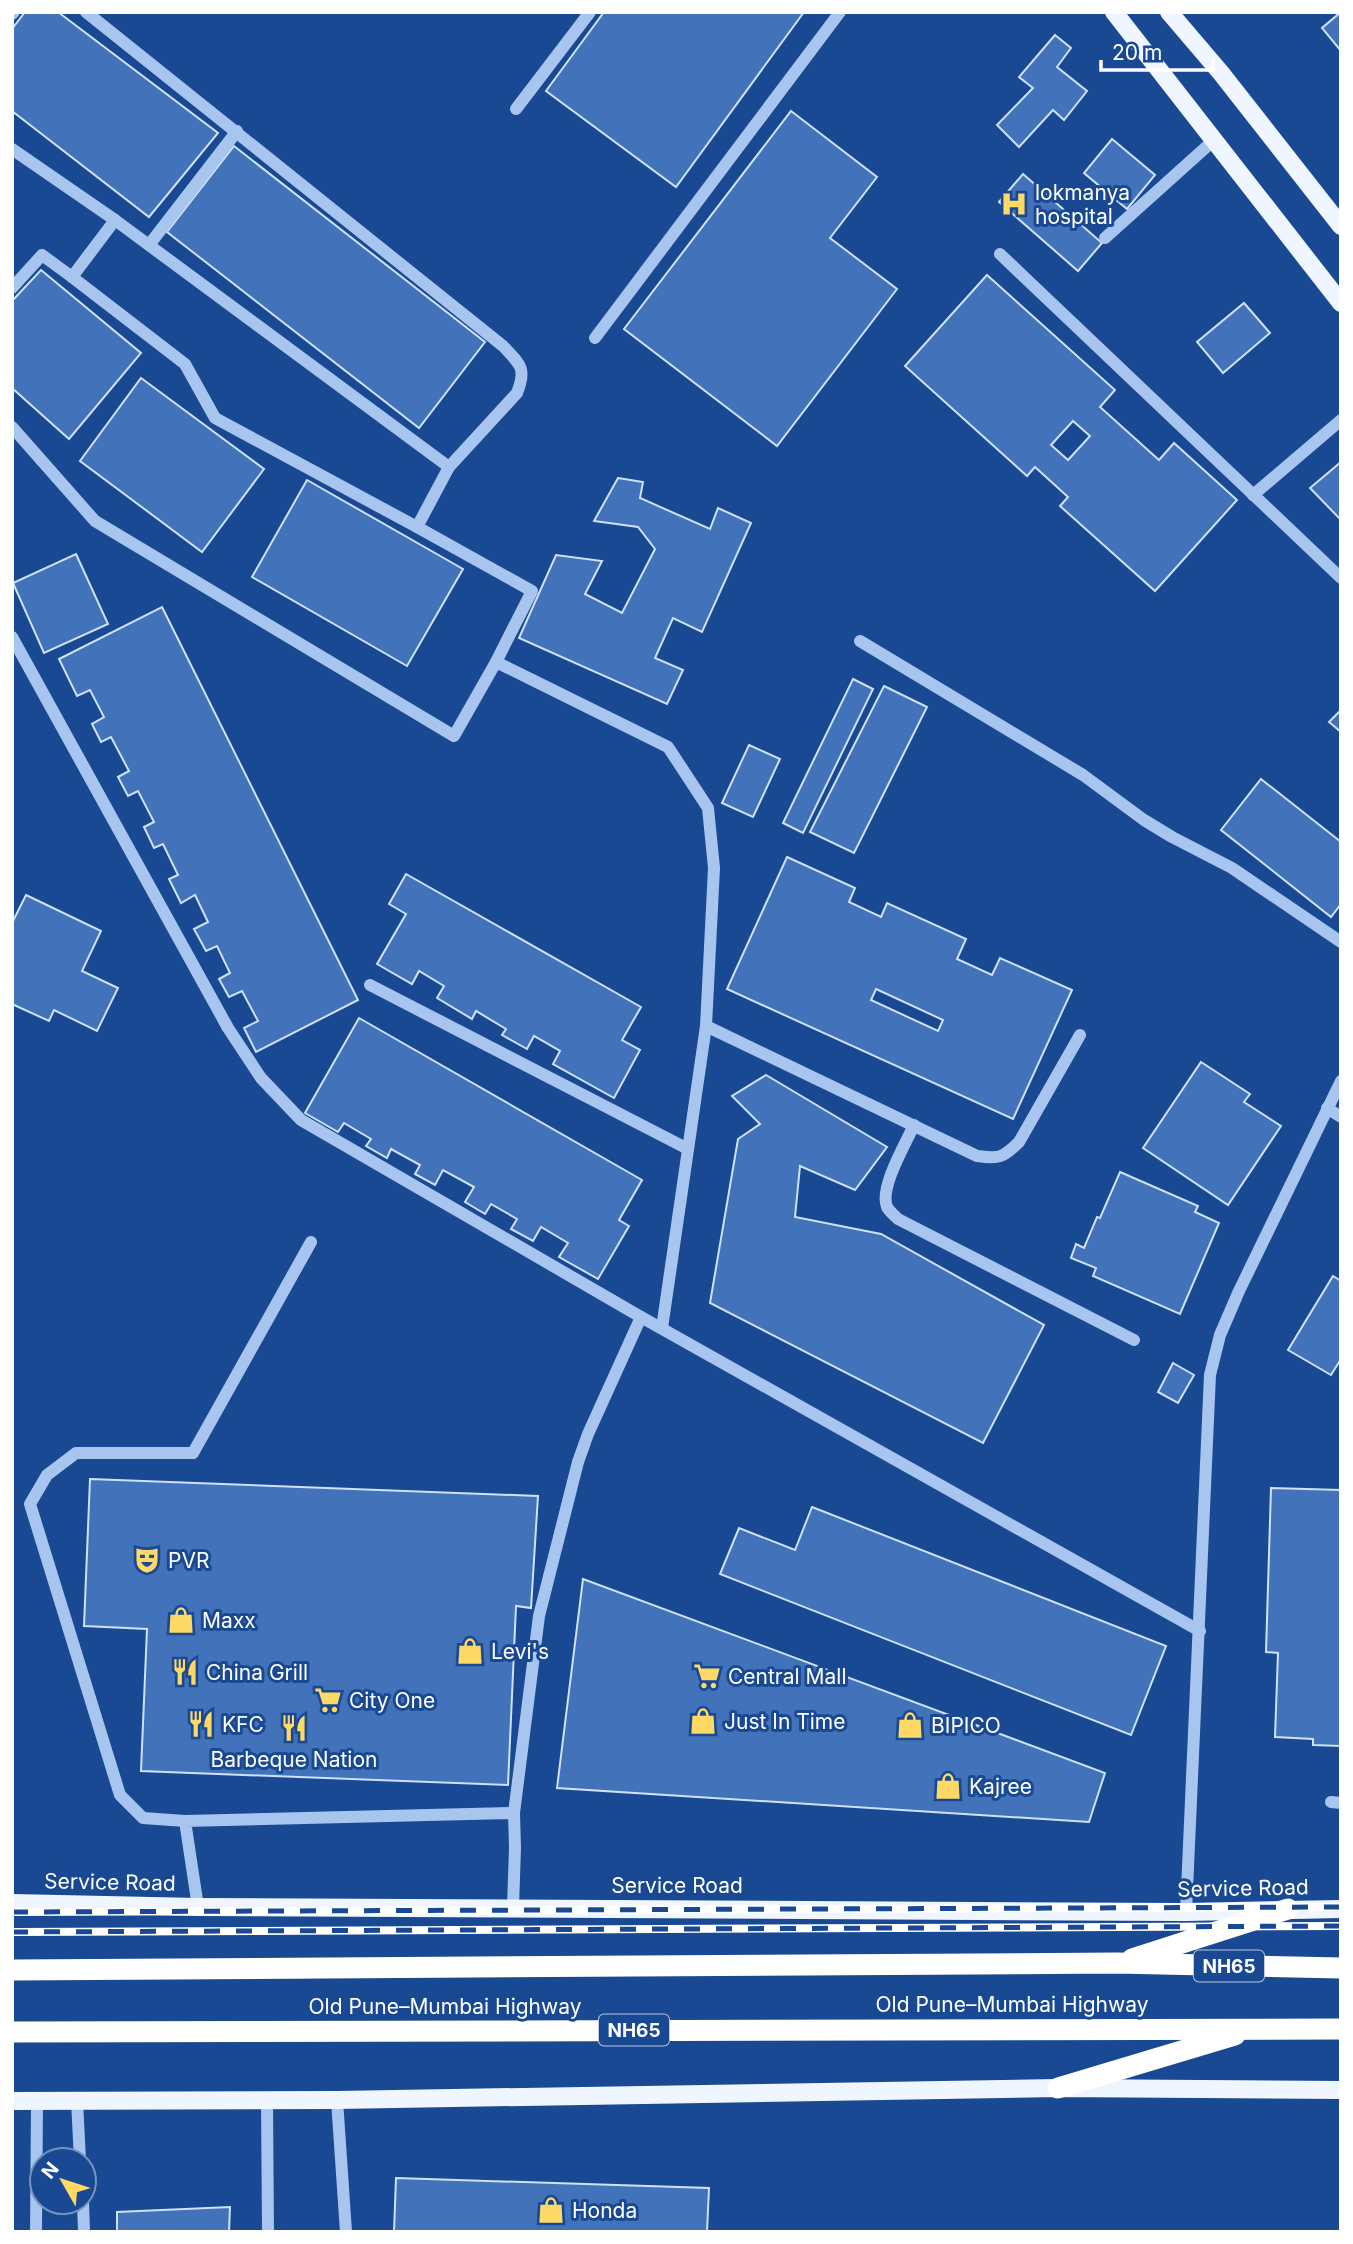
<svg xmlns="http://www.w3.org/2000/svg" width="1353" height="2244" viewBox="0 0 1353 2244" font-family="Inter,sans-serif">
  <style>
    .building { fill: #4272b9; stroke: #cfe1fb; stroke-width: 2; fill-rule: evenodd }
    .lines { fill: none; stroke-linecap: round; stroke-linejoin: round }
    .minor { stroke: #a8c5ef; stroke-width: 12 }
    .major { stroke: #f0f6ff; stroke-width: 18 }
    .highway { stroke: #fff; stroke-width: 21 }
    .rail-casing { stroke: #fff; stroke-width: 8 }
    .rail { stroke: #194992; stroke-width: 5; stroke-dasharray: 16; stroke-linecap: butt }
    .labels { text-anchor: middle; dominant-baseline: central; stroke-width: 6; stroke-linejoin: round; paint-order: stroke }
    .shield { fill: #194992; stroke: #bac8de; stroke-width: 2 }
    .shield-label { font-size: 19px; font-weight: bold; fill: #fff }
    .poi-label { font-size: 21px; fill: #fff; stroke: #194992; text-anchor: start }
    .street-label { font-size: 21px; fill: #fff; stroke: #194992 }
  </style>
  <rect width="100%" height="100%" fill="#194992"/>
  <g class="building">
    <path d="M25 12H58L218 133 149 217 12 111V29Z"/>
    <path d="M604 12H804L676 187 546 91Z"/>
    <path d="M1341 12V51L1322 28Z"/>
    <path d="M1055 35 1071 48 1057 67 1087 91 1064 120 1053 110 1019 147 997 125 1033 88 1019 77Z"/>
    <path d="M791 111 877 177 830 238 897 289 777 446 624 329Z"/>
    <path d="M1112 139 1155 175 1127 209 1084 173Z"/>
    <path d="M234 146 485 342 419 428 167 232Z"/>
    <path d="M1023 174 1102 243 1078 271 999 202Z"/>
    <path d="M41 270 141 353 69 439 12 388V301Z"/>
    <path d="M987 275 1115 390 1100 407 1159 460 1174 443 1237 500 1155 591 1060 506 1068 497 1035 467 1027 476 905 366ZM1073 421 1090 436 1068 460 1051 445Z"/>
    <path d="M1244 303 1270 333 1223 373 1197 342Z"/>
    <path d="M141 378 264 469 202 552 80 461Z"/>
    <path d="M1341 462V520L1310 488Z"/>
    <path d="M618 478 643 482 640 498 710 529 718 508 751 523 702 632 673 618 655 658 683 670 667 704 519 638 556 555 602 561 585 594 622 613 655 549 638 527 594 521Z"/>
    <path d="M307 480 463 569 407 666 252 577Z"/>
    <path d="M76 554 108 624 44 653 13 583Z"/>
    <path d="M162 607 358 1000 256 1052 244 1028 258 1021 242 991 229 997 219 979 230 973 217 946 206 951 194 929 208 922 195 895 181 903 169 879 178 875 163 844 154 848 144 827 154 822 138 791 128 796 118 777 129 771 111 737 101 742 92 724 104 717 90 690 77 696 59 659Z"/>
    <path d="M853 679 873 689 803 833 783 823Z"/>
    <path d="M884 686 927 707 854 853 810 832Z"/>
    <path d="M1341 710V732L1329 722Z"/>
    <path d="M749 745 780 759 753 817 722 803Z"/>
    <path d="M1261 779 1341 842V904L1331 917 1221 830Z"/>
    <path d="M787 857 855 888 849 902 881 917 887 903 966 939 957 959 992 975 1000 958 1072 990 1013 1119 727 989ZM876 989 943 1020 938 1031 871 1000Z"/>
    <path d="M406 874 641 1007 622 1040 640 1050 614 1098 553 1064 560 1051 534 1036 527 1049 502 1035 506 1029 476 1011 472 1019 437 998 444 986 419 971 412 984 377 964 406 914 389 904Z"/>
    <path d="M26 895 101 931 82 971 118 988 97 1031 54 1010 49 1021 12 1004V923Z"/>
    <path d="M359 1018 642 1180 619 1220 629 1226 598 1279 559 1257 568 1243 541 1227 533 1241 511 1229 517 1219 491 1204 485 1214 465 1202 474 1187 443 1170 435 1185 415 1174 420 1165 391 1149 387 1158 366 1146 371 1139 344 1123 338 1132 305 1113Z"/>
    <path d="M1201 1062 1250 1094 1244 1102 1281 1126 1228 1205 1143 1148Z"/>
    <path d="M766 1075 887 1147 855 1190 800 1166 795 1217 881 1234 1044 1325 983 1443 710 1303 738 1139 760 1124 732 1096Z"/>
    <path d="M1120 1172 1198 1206 1195 1212 1219 1223 1180 1314 1093 1276 1096 1268 1071 1258 1076 1244 1084 1248 1097 1217 1100 1218Z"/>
    <path d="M1333 1276 1341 1281V1359L1331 1375 1288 1350Z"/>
    <path d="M1173 1363 1194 1375 1178 1403 1158 1392Z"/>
    <path d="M90 1479 538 1496 531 1608 516 1606 508 1785 141 1771 147 1629 84 1626Z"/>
    <path d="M1271 1488 1341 1490V1746L1313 1745V1739L1275 1737 1278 1653 1266 1652Z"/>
    <path d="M812 1507 1166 1646 1131 1735 720 1574 739 1528 795 1550Z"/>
    <path d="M583 1579 1105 1773 1089 1822 557 1788Z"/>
    <path d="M396 2178 709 2188 707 2232H394Z"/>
    <path d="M230 2207 229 2232H117V2212Z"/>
  </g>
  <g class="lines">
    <g class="minor">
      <path d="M86 12 503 346C520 364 527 368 517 393L449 467 417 527 532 591 496 662 668 747 708 808 714 868 706 1026 662 1328"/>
      <path d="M12 14 14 12"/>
      <path d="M516 109 590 12"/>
      <path d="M12 149 115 220 72 277 185 364 215 418 417 527"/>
      <path d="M115 220 449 467"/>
      <path d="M1105 238 1214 140"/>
      <path d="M149 245 237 131"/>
      <path d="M1000 254 1341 578"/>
      <path d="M12 288 42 255 72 277"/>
      <path d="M595 338 840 12"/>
      <path d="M12 427 95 521 454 736 496 662"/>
      <path d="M1253 495 1341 420"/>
      <path d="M12 637 228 1028 261 1078 301 1120 641 1317 1200 1631"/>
      <path d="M860 641 1083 775 1144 820 1172 837 1232 868 1341 942"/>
      <path d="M370 985 688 1149"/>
      <path d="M706 1026 977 1156C999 1159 1003 1158 1019 1142L1080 1035"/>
      <path d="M1327 1108 1341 1117"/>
      <path d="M914 1125C906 1143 879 1188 887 1207 889 1211 895 1216 898 1219L1134 1340"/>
      <path d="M1331 1802 1341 1803"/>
      <path d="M514 1813 539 1616 578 1462 588 1434 641 1317"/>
      <path d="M185 1821 143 1818 120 1795 30 1504 47 1475 76 1453H193L311 1242"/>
      <path d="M198 1907 185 1821 514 1813 515 1848 513 1907"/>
      <path d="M1186 1912 1210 1375 1220 1335 1239 1291 1341 1081"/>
      <path d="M337 2100 346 2232"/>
      <path d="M77 2101 80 2160"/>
      <path d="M267 2101 268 2232"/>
      <path d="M83 2202 84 2232"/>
      <path d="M36 2232 37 2101"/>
    </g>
    <g class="major">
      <path d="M1114 12 1341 303"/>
      <path d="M1169 12 1221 73 1341 226"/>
      <path d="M12 1903 198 1907 1186 1912 1341 1909"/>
      <path d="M12 2101 337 2100 1058 2088 1341 2090"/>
    </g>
    <g class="highway">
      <path d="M1132 1959 1288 1909"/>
      <path d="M12 1970 1117 1963 1341 1968"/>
      <path d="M12 2032 1341 2029"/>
      <path d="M1058 2088 1235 2035"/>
    </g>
    <defs>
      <g id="rail">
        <path d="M12 1912 1341 1907"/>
        <path d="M12 1932 1341 1926"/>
      </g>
    </defs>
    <use href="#rail" class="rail-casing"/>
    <use href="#rail" class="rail"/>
  </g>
  <defs>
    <symbol id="hospital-bare" viewBox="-9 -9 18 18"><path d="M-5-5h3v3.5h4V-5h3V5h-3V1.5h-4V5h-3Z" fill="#ffd966" stroke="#194992" stroke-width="2.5" paint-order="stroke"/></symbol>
    <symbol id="theatre-bare" viewBox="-9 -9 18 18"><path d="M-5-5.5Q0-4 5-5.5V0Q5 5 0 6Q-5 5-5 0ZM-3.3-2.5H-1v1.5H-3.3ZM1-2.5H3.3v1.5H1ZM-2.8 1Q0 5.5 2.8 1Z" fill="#ffd966" stroke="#194992" stroke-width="2.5" paint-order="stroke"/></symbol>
    <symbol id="shop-bare" viewBox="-9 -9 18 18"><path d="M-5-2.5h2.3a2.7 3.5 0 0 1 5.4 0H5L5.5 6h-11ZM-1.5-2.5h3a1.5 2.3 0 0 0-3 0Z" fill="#ffd966" stroke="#194992" stroke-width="2.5" paint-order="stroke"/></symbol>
    <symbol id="restaurant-bare" viewBox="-9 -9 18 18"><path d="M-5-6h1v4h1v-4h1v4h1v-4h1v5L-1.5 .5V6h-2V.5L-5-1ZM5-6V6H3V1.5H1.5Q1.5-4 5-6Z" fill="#ffd966" stroke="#194992" stroke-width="2.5" paint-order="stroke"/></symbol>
    <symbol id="supermarket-bare" viewBox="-9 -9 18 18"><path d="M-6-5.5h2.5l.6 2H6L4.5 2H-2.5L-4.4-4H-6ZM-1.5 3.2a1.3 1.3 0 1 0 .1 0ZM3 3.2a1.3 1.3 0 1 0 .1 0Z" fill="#ffd966" stroke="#194992" stroke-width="2.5" paint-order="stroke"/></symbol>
  </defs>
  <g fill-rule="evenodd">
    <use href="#hospital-bare" x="995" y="185" width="38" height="38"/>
    <use href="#theatre-bare" x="128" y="1541" width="38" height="38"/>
    <use href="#shop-bare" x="162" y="1601" width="38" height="38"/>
    <use href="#shop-bare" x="451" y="1632" width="38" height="38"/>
    <use href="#restaurant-bare" x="166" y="1653" width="38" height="38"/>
    <use href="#supermarket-bare" x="688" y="1657" width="38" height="38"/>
    <use href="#supermarket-bare" x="309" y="1681" width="38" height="38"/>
    <use href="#shop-bare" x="684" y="1702" width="38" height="38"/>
    <use href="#restaurant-bare" x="182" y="1705" width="38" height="38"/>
    <use href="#shop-bare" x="891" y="1706" width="38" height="38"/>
    <use href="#restaurant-bare" x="275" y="1709" width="38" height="38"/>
    <use href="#shop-bare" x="929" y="1767" width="38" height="38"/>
    <use href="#shop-bare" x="532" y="2191" width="38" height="38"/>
  </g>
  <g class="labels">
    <g class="shield">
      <rect x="1194" y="1950.5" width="70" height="31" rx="5"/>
      <rect x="599" y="2014.5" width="70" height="31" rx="5"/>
    </g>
    <g class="shield-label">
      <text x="1229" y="1966">NH65</text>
      <text x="634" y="2030">NH65</text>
    </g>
    <g class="poi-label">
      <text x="1035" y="192">lokmanya<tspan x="1035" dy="24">hospital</tspan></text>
      <text x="168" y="1560">PVR</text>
      <text x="202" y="1620">Maxx</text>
      <text x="491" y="1651">Levi's</text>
      <text x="206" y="1672">China Grill</text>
      <text x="728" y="1676">Central Mall</text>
      <text x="349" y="1700">City One</text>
      <text x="724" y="1721">Just In Time</text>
      <text x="222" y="1724">KFC</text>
      <text x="931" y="1725">BIPICO</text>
      <text x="294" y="1759" text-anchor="middle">Barbeque Nation</text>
      <text x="969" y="1786">Kajree</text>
      <text x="572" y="2210">Honda</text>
    </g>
    <g class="street-label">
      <text transform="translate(110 1882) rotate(1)">Service Road</text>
      <text x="677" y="1885">Service Road</text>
      <text transform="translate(1243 1888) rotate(-1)">Service Road</text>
      <text x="1012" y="2004">Old Pune–Mumbai Highway</text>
      <text x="445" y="2006">Old Pune–Mumbai Highway</text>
    </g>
  </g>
  <rect width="1353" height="2244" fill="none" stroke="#ffffff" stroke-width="28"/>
  <g transform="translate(63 2181) rotate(309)"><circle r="33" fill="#194992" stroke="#7592be" stroke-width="2"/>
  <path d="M0-5L12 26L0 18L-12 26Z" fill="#ffd966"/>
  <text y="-10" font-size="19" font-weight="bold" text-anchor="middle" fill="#ffffff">N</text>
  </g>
  <path d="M1101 60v10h112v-10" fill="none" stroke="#ffffff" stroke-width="3.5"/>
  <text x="1112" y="60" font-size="21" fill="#ffffff" stroke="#194992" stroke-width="5" paint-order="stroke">20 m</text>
</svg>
